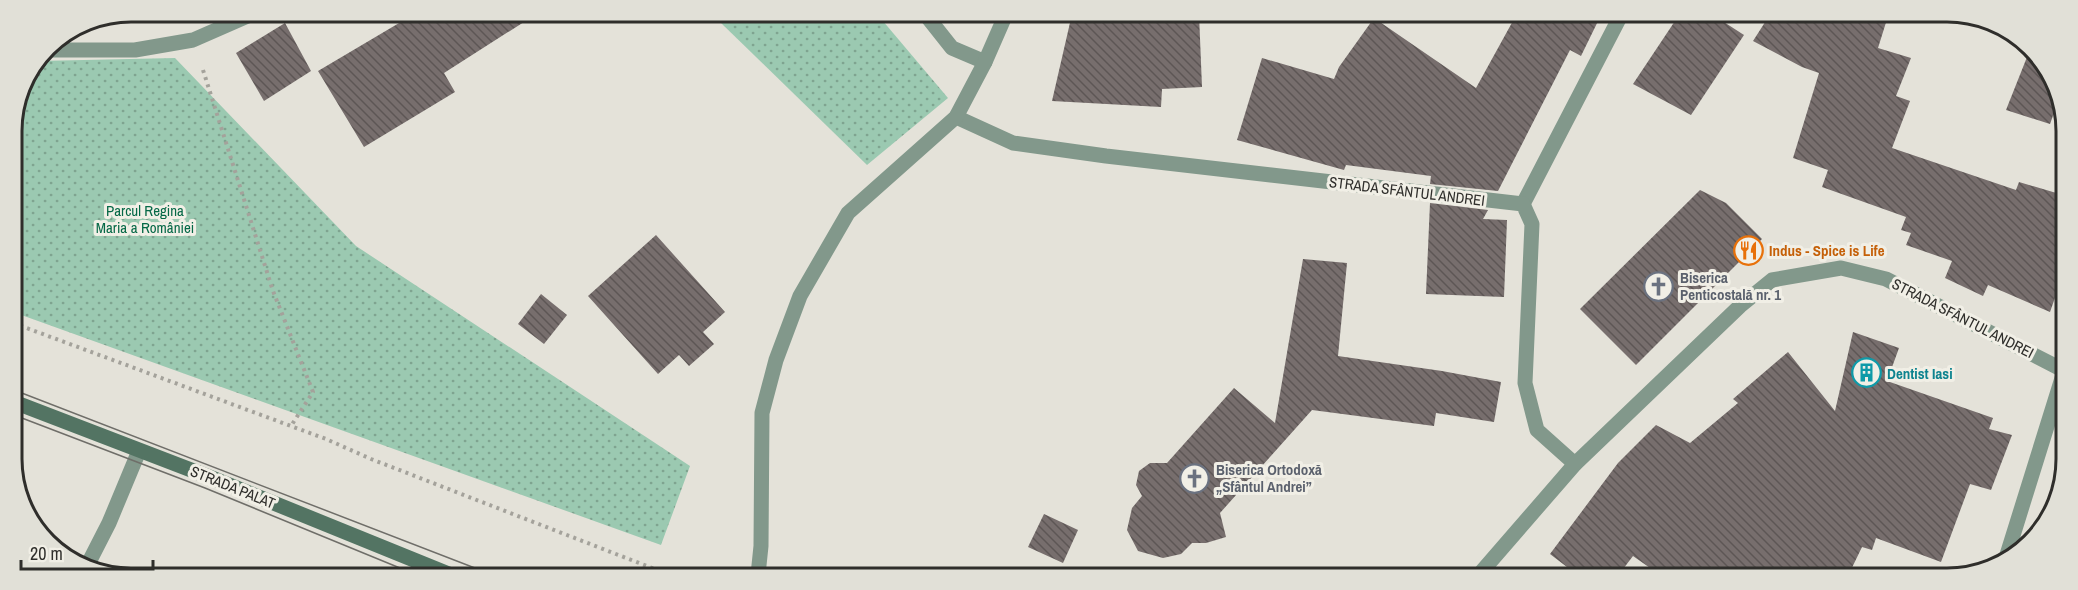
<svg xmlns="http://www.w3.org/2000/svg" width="2078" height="590" viewBox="0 0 2078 590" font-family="'Archivo Narrow',sans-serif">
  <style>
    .green { fill: url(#green-dots) }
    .building { fill: url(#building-back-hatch) }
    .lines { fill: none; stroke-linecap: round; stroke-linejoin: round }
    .path { stroke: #a4a29b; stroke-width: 4; stroke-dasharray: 3 4.5; stroke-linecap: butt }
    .service { stroke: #82988b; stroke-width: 15 }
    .minor { stroke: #82988b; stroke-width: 15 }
    .tertiary { stroke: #82988b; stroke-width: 15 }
    .secondary { stroke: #537463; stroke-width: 15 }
    .tram { stroke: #6f6e69; stroke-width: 1.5 }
    .labels { text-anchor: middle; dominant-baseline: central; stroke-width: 6; stroke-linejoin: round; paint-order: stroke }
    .street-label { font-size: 15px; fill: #2f2e2b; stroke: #f1efe6 }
    .park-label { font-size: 15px; fill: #056846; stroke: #f1efe6 }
    .food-label { font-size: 15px; font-weight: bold; fill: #c56008; stroke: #f1efe6; text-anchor: start }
    .worship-label { font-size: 15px; font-weight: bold; fill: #5b616d; stroke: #f1efe6; text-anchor: start }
    .culture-label { font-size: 15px; font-weight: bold; fill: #0d838f; stroke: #f1efe6; text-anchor: start }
    .rim { fill: none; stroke: #2f2e2b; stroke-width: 3 }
  </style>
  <defs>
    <pattern id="green-dots" width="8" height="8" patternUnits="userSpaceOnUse" patternTransform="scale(1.5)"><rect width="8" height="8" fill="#9bc9b1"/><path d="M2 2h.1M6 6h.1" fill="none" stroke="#7fa490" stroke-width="1.8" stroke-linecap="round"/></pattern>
    <pattern id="building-back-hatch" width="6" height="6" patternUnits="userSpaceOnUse" patternTransform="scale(1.5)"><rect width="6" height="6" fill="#776e6d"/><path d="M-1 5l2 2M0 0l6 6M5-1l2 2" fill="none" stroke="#5d5655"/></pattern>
  </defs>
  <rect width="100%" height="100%" fill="#e4e2d9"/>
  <g class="green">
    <path d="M731 13 877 14 948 98 867 165 720 22Z"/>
    <path d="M175 58 356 246 690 466 661 545 13 312 12 124 21 85 38 61Z"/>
  </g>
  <g class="building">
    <path d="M416 13H538L444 73 455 92 364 147 318 71Z"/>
    <path d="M1072 14H1199L1202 87 1162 89 1161 107 1052 101Z"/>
    <path d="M1506 15H1601L1581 56 1570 50 1498 191 1430 184 1431 176 1346 165 1344 170 1237 140 1262 58 1334 79 1339 67 1374 18 1476 88 1514 19Z"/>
    <path d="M1679 15H1713L1744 35 1691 115 1633 84Z"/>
    <path d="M1769 16H1888L1878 48 1911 58 1896 96 1910 101 1892 148 2016 190 2019 182 2063 195V275L2050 312 1988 285 1983 296 1945 278 1952 261 1906 245 1911 233 1901 230 1906 217 1822 187 1828 170 1793 158 1819 73 1802 67 1753 41Z"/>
    <path d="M285 23 311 71 264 101 236 53Z"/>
    <path d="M2031 47 2059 99 2050 124 2006 110Z"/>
    <path d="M1700 190 1726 203 1762 239 1636 365 1580 309Z"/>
    <path d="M1430 203 1488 210 1483 219 1507 220 1504 297 1426 294Z"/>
    <path d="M656 235 725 312 703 332 714 344 689 366 679 355 658 374 588 296Z"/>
    <path d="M1303 259 1347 263 1338 356 1442 371 1501 382 1494 422 1436 413 1434 426 1312 410 1220 513 1226 537 1206 543H1192L1181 554 1163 558 1138 551 1127 530 1132 508 1142 496 1136 485 1139 471 1150 463H1167L1234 388 1275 423Z"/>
    <path d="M541 294 567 315 544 344 518 324Z"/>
    <path d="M1853 332 1899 348 1887 381 1993 418 1989 429 2012 435 1991 490 1970 484 1941 562 1876 538 1872 550 1862 547 1847 578 1663 577 1633 556 1617 577H1580L1550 554 1618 463 1656 425 1690 443 1738 403 1733 399 1788 352 1835 411Z"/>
    <path d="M1044 514 1078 530 1063 563 1028 547Z"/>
  </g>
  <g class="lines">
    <g class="path">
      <path d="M203 70 273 291 313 392 291 426"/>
      <path d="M13 323 326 439 371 459 670 575"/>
    </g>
    <g class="service">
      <path d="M45 50H135L193 40 257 12"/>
      <path d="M1523 204 1621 15"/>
      <path d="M87 566 109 523 139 451"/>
    </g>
    <g class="minor">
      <path d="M925 14 952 48 985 62"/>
      <path d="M956 117 1013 143 1106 156 1523 204 1532 224 1525 383 1537 430 1575 464"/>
      <path d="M2006 558 2063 375"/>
    </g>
    <g class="tertiary">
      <path d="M758 575 761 546 762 413 776 360 800 296 848 213 956 117 985 62 1006 14"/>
      <path d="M1477 577 1575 464 1740 306 1772 280 1841 268 1886 279 2063 370"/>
    </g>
    <path class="secondary" d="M14 402 212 478 451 575"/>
    <g class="tram">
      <path d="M14 390 493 575"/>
      <path d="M14 415 205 488 417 575"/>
    </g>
  </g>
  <defs>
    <symbol id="restaurant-ring" viewBox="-11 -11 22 22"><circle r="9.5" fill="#f1efe6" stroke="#e8710a" stroke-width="1.5"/><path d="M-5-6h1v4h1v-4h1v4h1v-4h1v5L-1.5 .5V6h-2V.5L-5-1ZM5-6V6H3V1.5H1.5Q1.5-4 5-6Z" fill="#e8710a"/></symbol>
    <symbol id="church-ring" viewBox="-11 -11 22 22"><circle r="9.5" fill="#f1efe6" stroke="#6b7280" stroke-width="1.5"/><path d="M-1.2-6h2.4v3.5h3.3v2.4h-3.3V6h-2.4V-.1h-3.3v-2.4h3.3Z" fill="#6b7280"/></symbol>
    <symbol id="building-ring" viewBox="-11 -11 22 22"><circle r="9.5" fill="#f1efe6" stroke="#0f9aa8" stroke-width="1.5"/><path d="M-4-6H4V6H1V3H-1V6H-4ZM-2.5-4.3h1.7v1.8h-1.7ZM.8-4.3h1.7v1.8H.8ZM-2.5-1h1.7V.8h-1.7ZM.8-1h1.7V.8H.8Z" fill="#0f9aa8"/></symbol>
  </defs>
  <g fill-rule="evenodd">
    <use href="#restaurant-ring" x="1732" y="234" width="33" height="33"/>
    <use href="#church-ring" x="1642" y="270" width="33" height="33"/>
    <use href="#building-ring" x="1850" y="356" width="33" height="33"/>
    <use href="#church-ring" x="1178" y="462" width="33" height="33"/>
  </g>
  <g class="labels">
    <g class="street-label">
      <text transform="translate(1407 191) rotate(7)">STRADA SFÂNTUL ANDREI</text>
      <text transform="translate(1963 318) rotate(27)">STRADA SFÂNTUL ANDREI</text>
      <text transform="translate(233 487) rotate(22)">STRADA PALAT</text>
    </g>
    <g class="park-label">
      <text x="145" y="210">Parcul Regina<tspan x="145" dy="17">Maria a României</tspan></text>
    </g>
    <g class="food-label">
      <text x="1769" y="250">Indus - Spice is Life</text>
    </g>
    <g class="worship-label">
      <text x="1680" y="277">Biserica<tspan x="1680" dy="17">Penticostală nr. 1</tspan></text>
      <text x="1216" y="469">Biserica Ortodoxă<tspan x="1216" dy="17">„Sfântul Andrei”</tspan></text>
    </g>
    <g class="culture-label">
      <text x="1887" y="373">Dentist Iasi</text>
    </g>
  </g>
  <path d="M0 0H2078V590H0ZM131 22H1947A109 109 0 0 1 2056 131V459A109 109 0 0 1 1947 568H131A109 109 0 0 1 22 459V131A109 109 0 0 1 131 22Z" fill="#e1e0d7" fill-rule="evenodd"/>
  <path class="rim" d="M131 22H1947A109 109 0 0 1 2056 131V459A109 109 0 0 1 1947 568H131A109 109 0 0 1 22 459V131A109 109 0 0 1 131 22Z"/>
  <path d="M21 560v9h132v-9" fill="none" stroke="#2f2e2b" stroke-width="3"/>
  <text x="30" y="560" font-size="18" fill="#2f2e2b" stroke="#f1efe6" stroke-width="4.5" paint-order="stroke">20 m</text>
</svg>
